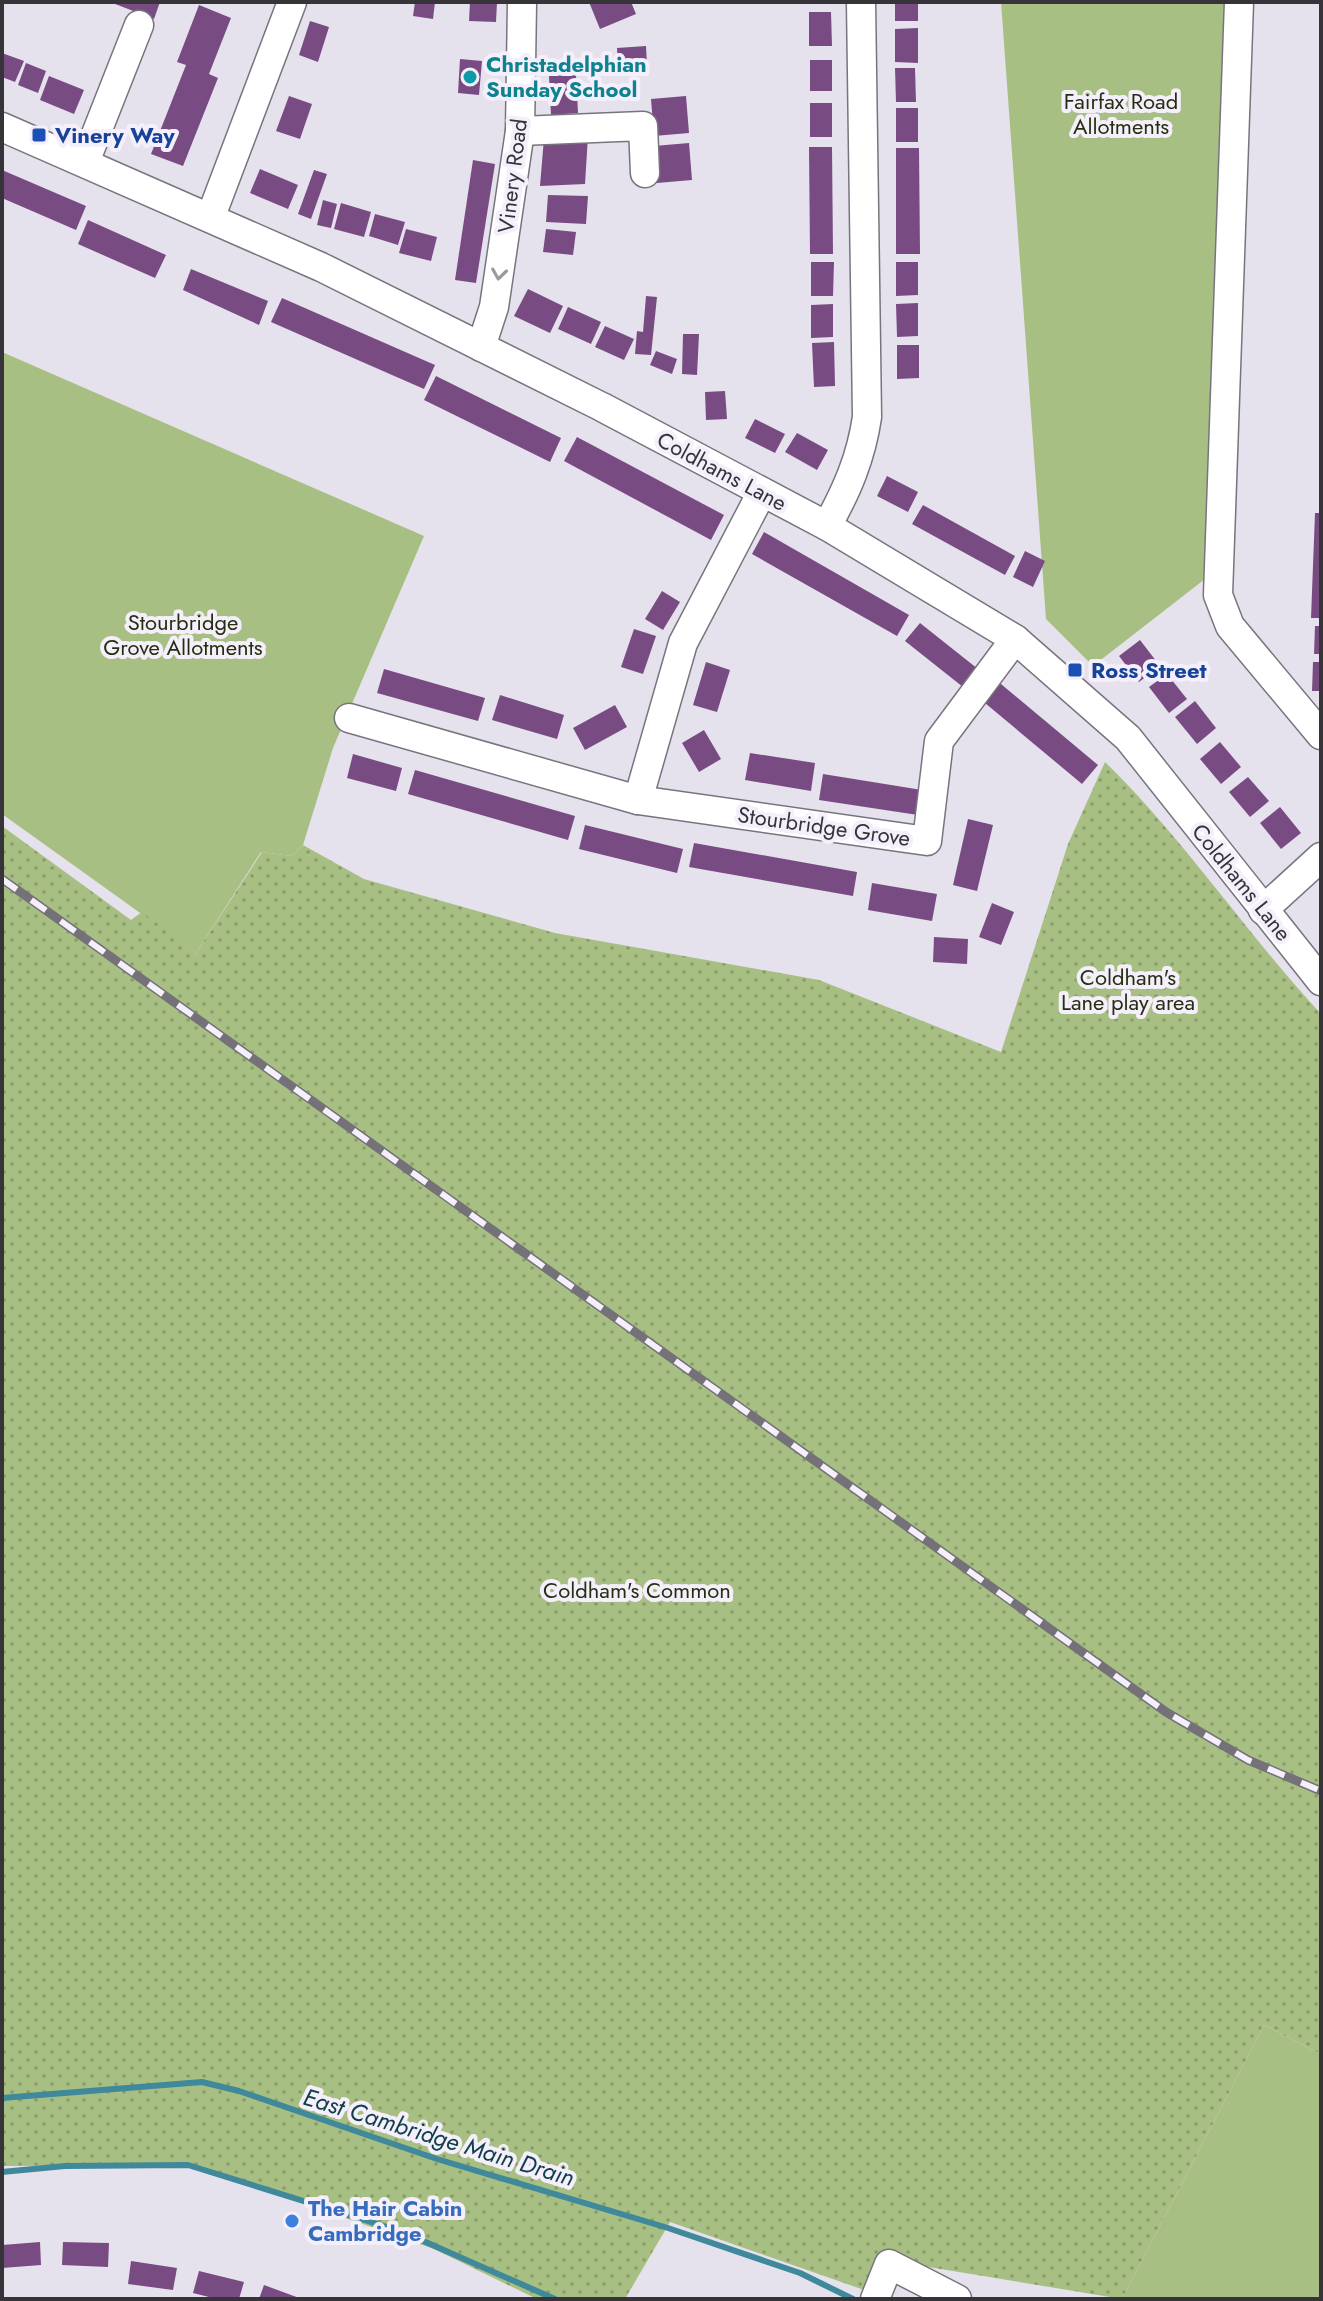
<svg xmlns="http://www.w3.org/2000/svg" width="1323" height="2301" viewBox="0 0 1323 2301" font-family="Jost,sans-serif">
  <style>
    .green { fill: #a8bf83 }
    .park { fill: url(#park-dots) }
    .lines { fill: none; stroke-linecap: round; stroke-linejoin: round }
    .stream { stroke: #3f899b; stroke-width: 6 }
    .building { fill: #794b83 }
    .minor-casing { stroke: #78747e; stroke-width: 31 }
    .minor { stroke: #fff; stroke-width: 28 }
    .rail-casing { stroke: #747178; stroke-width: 9 }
    .rail { stroke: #f4effb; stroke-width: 6; stroke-dasharray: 18; stroke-linecap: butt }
    .oneway { stroke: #9a9a9c }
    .culture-dot { fill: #0f9aa8; stroke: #f4effb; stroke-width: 3 }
    .transit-dot { fill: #1a4fb4; stroke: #f4effb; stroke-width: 3 }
    .shop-dot { fill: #3f7fe0; stroke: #f4effb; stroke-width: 3 }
    .labels { text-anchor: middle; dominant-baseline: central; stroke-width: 8; stroke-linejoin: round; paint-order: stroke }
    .culture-label { font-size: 22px; font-weight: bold; fill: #0d838f; stroke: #f4effb; text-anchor: start }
    .park-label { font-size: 22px; fill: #252f10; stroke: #f4effb }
    .transit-label { font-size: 22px; font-weight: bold; fill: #164399; stroke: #f4effb; text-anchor: start }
    .street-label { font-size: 22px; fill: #363439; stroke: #f4effb }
    .shop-label { font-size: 22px; font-weight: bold; fill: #366cbe; stroke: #f4effb; text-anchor: start }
    .water-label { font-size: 24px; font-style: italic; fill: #11404b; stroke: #f4effb }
  </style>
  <defs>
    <pattern id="park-dots" width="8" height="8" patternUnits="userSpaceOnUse" patternTransform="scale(2)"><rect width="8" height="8" fill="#a8bf83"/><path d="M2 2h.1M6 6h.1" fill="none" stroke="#8a9c6c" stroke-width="1.8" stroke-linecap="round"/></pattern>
  </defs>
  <rect width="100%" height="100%" fill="#e6e2ed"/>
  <g class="green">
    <path d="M1001 2H1235L1214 572 1093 666 1046 619Z"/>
    <path d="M2 352 424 536 333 748 303 845 292 856 261 852 196 953 2 814Z"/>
    <path d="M1264 2025 1321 2054V2299H1122Z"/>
  </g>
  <path class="park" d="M1105 762C1184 839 1246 933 1321 1014V2054L1264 2025 1122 2299 880 2259 867 2291 670 2222 625 2299H537L434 2249 195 2165 2 2166V826L131 920 142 912 196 953 262 852 292 856 303 845 364 879 555 933 819 980 1001 1052 1068 844Z"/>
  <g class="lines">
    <g class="stream">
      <path d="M2 2098 202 2082 239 2091 437 2159 668 2228 800 2273 853 2299"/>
      <path d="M2 2172 65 2166 188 2165 403 2232 555 2299"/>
    </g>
  </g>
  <g class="building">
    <path d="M110 2H160L154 19Z"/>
    <path d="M415 2H435L433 19 413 16Z"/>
    <path d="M470 2H497L496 22 469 21Z"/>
    <path d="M589 2H631L636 14 600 29Z"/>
    <rect x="895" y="2" width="23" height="19"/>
    <path d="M199 5 231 18 209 74 218 78 183 166 151 154 186 65 177 62Z"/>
    <path d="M809 12H831L832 46H809Z"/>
    <path d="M310 21 329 27 318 62 299 55Z"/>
    <path d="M918 28V63L895 62V29Z"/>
    <path d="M646 46 647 66 618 68 617 48Z"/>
    <path d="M2 53 24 61 15 82 2 77Z"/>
    <path d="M460 59 482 61 479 95 458 93Z"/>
    <rect x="810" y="60" width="22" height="31"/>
    <path d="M26 63 46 71 38 93 18 85Z"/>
    <path d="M895 68H915L916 102H896Z"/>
    <path d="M576 74 578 113 551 115 549 76Z"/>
    <path d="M49 76 84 90 74 114 40 100Z"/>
    <path d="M289 96 312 104 300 139 276 131Z"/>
    <path d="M686 96 689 133 654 136 651 99Z"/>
    <rect x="810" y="103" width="22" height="34"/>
    <rect x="896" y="108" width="22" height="34"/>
    <path d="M588 136 585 184 540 186 544 138Z"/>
    <path d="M689 143 692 180 657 183 654 146Z"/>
    <path d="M809 147H832L833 254H810Z"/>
    <path d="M896 148H919L920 254H896Z"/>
    <path d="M473 160 495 164 476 283 455 280Z"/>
    <path d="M260 169 298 185 288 209 250 193Z"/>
    <path d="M2 170 86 206 76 230 2 198Z"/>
    <path d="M314 170 327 174 311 219 298 214Z"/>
    <path d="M548 195 588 196 586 224 546 222Z"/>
    <path d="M323 200 337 204 331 228 317 225Z"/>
    <path d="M341 203 371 212 364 237 334 229Z"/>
    <path d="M375 214 405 222 398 245 369 236Z"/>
    <path d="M88 220 166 255 155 278 78 244Z"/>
    <path d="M406 229 437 237 431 261 399 253Z"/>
    <path d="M546 229 576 232 573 255 543 252Z"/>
    <path d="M811 262H834L833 296H811Z"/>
    <path d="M896 262H918V295L896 296Z"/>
    <path d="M191 269 268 301 259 325 183 290Z"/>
    <path d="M528 289 563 306 550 333 514 316Z"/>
    <path d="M646 296 657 297 651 355 635 354 637 331 643 332Z"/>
    <path d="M282 298 435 365 424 389 271 322Z"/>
    <path d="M918 303V336L897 337 896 304Z"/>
    <path d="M833 304V337L811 338V305Z"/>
    <path d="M568 307 601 322 591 344 558 329Z"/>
    <path d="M605 326 634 339 624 360 595 347Z"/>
    <path d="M683 334H699L697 375 682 374Z"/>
    <path d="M834 342 835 386 814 387 812 343Z"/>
    <path d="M897 345H919V378L897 379Z"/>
    <path d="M656 351 677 359 672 374 650 365Z"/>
    <path d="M436 376 561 438 550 462 424 400Z"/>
    <path d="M725 391 727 419 706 420 705 392Z"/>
    <path d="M755 419 785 434 775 453 745 438Z"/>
    <path d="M797 433 828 450 817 470 785 452Z"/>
    <path d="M577 437 724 515 711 540 564 461Z"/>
    <path d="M887 476 918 492 908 512 877 496Z"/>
    <path d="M923 505 1015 556 1005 575 912 524Z"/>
    <path d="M1315 513H1321V618H1311Z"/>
    <path d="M764 532 909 615 897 636 752 554Z"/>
    <path d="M1025 551 1045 561 1033 587 1013 577Z"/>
    <path d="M662 591 680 602 663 630 645 619Z"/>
    <path d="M920 623 983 673 968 691 905 641Z"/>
    <path d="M1315 626H1321V654H1314Z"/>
    <path d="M634 629 656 636 643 674 621 667Z"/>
    <path d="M1140 640 1160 666 1139 682 1119 656Z"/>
    <path d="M706 662 730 670 717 712 693 705Z"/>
    <path d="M1313 662H1321V691H1312Z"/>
    <path d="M384 669 485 698 478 721 377 693Z"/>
    <path d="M1167 674 1187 699 1169 713 1149 687Z"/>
    <path d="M995 679 1098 765 1082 784 979 698Z"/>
    <path d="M500 695 564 715 557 739 492 720Z"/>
    <path d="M1195 701 1216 728 1197 744 1175 717Z"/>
    <path d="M615 705 627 727 585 750 573 728Z"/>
    <path d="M704 730 721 759 699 772 682 743Z"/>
    <path d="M1220 742 1241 767 1221 784 1200 759Z"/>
    <path d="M750 753 815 763 811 791 745 780Z"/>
    <path d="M353 754 402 768 396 791 347 778Z"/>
    <path d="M415 770 575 816 568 840 408 794Z"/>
    <path d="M823 774 922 790 918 815 819 800Z"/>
    <path d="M1248 777 1269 801 1250 817 1229 792Z"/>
    <path d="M1280 807 1301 833 1281 849 1260 823Z"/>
    <path d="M968 819 993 825 977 891 953 885Z"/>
    <path d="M585 825 683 849 677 873 579 849Z"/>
    <path d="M694 843 857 872 853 896 689 867Z"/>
    <path d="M872 883 937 894 932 921 868 910Z"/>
    <path d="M992 903 1014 912 1001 945 979 937Z"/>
    <path d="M934 937 968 939 967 964 933 962Z"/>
    <path d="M40 2242 41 2265 2 2268V2245Z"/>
    <path d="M63 2242 109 2243 108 2267 62 2265Z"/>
    <path d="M131 2261 177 2268 173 2290 128 2284Z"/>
    <path d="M199 2271 244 2282 239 2299H217L193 2293Z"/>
    <path d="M264 2285 302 2299H259Z"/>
  </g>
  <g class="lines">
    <defs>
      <g id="minor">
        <path d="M1239 2 1218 595 1230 626 1321 735"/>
        <path d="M2 127 321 267 602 407 827 526 1015 639 1128 738 1321 981"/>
        <path d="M520 131 643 126 645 173"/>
        <path d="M85 162 139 25"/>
        <path d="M211 216 292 2"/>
        <path d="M481 347 494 307 520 131 522 2"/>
        <path d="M827 526C847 490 861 458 867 417L861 2"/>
        <path d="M349 718 638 800 927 841 939 741 1015 639"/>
        <path d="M638 800 683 643 762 492"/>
        <path d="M1263 910 1321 857"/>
        <path d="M875 2299 889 2264 957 2299"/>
      </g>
    </defs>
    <use href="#minor" class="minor-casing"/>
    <use href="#minor" class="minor"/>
    <defs>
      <path id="rail" d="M2 879 1166 1712 1248 1760 1321 1791"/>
    </defs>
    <use href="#rail" class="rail-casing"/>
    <use href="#rail" class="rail"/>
  </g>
  <defs><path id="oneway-chevron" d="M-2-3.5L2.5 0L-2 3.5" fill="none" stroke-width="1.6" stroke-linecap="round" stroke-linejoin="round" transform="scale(2)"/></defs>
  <use class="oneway" href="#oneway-chevron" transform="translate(499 274) rotate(98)"/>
  <circle class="culture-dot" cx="470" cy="77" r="8"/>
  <g class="transit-dot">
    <rect x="31" y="127" width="16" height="16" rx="4"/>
    <rect x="1067" y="662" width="16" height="16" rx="4"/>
  </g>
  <circle class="shop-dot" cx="292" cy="2221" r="8"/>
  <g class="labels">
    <g class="culture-label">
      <text x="486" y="64">Christadelphian<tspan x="486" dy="25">Sunday School</tspan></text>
    </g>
    <g class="park-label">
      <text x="1121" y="101">Fairfax Road<tspan x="1121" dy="25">Allotments</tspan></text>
      <text x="183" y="622">Stourbridge<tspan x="183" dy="25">Grove Allotments</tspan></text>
      <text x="1128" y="977">Coldham's<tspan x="1128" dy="25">Lane play area</tspan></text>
      <text x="637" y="1590">Coldham's Common</text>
    </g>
    <g class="transit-label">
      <text x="55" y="135">Vinery Way</text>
      <text x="1091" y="670">Ross Street</text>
    </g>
    <g class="street-label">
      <text transform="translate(512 176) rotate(-83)">Vinery Road</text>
      <text transform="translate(722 471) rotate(28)">Coldhams Lane</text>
      <text transform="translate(824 826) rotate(8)">Stourbridge Grove</text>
      <text transform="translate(1242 882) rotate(51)">Coldhams Lane</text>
    </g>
    <g class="shop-label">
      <text x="308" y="2208">The Hair Cabin<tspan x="308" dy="25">Cambridge</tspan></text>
    </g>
    <g class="water-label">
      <text transform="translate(439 2137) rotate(17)">East Cambridge Main Drain</text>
    </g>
  </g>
  <rect width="1323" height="2301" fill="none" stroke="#363439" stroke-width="8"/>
</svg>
